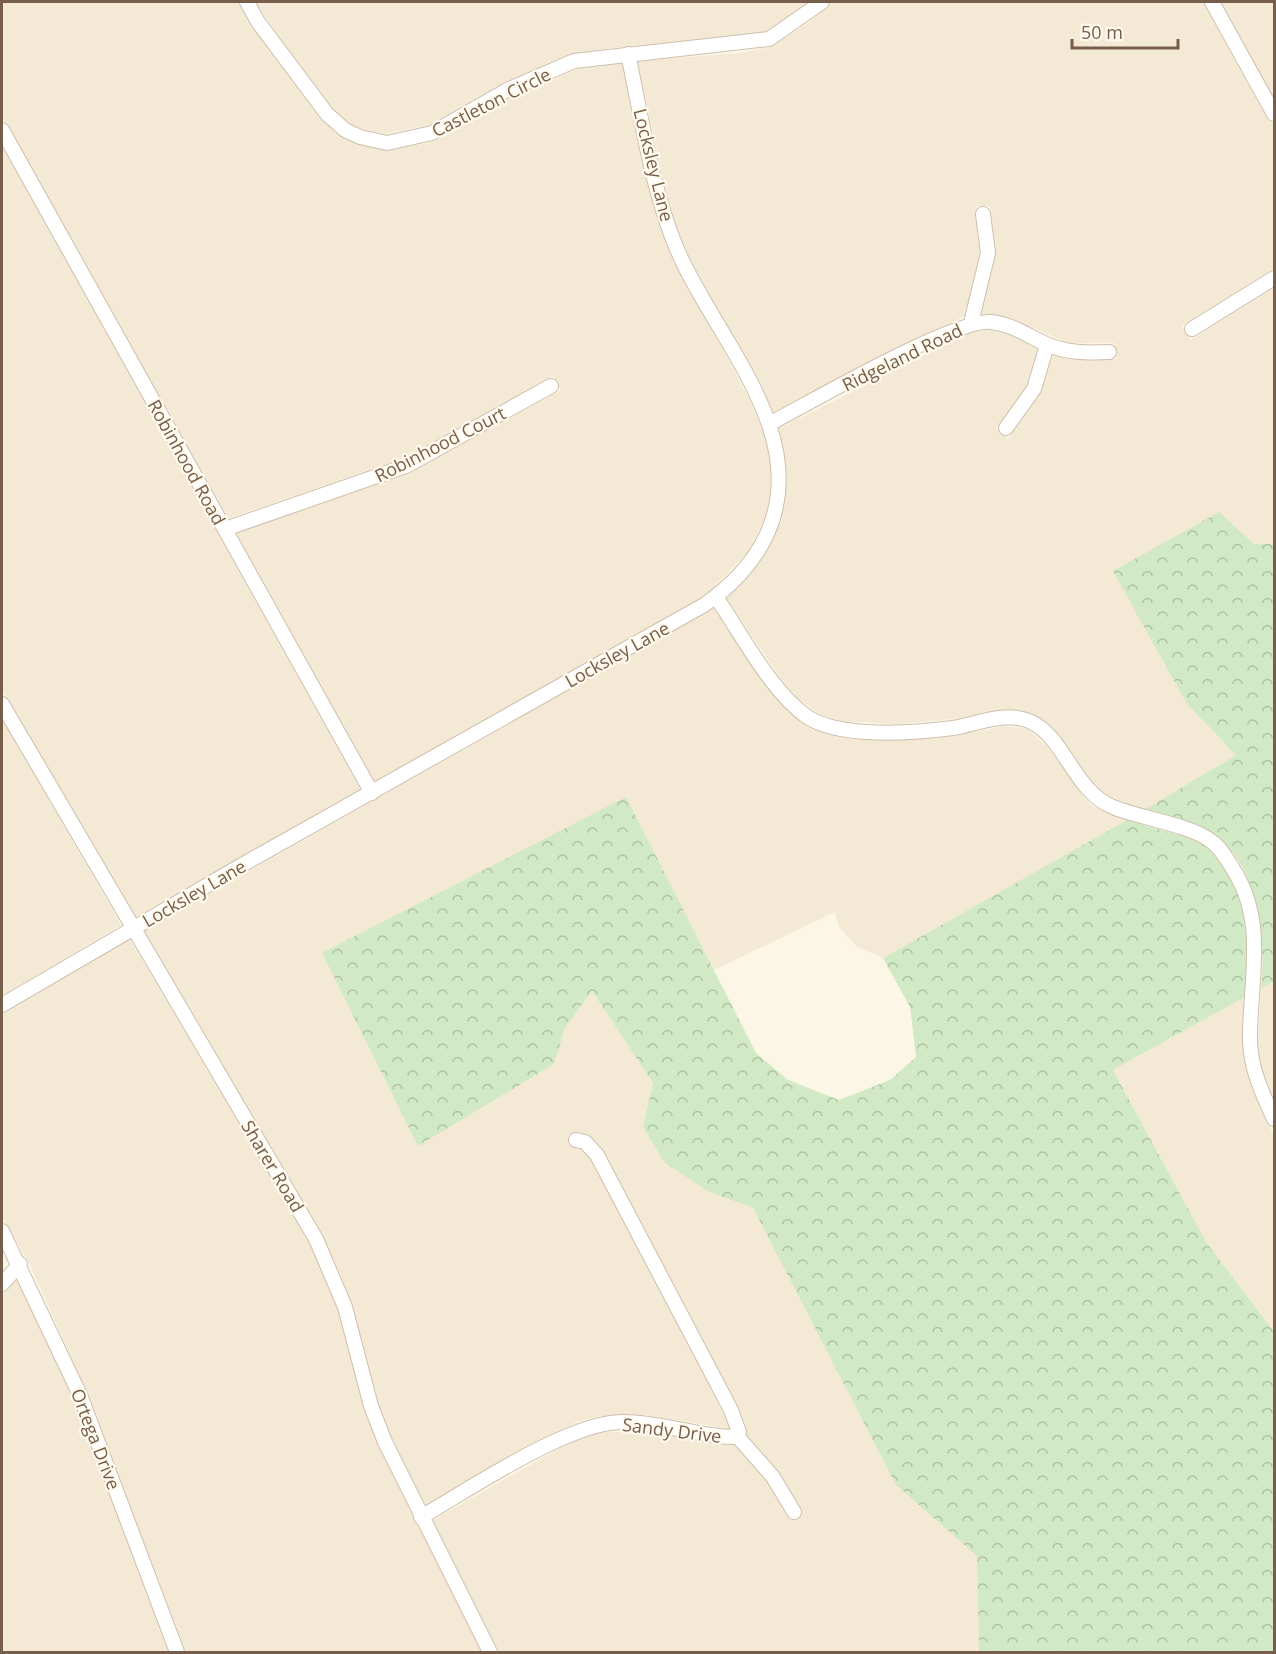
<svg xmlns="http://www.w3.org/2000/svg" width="1276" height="1654" viewBox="0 0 1276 1654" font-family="'Open Sans',sans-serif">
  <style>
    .residential { fill: #f4e9d5 }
    .forest { fill: url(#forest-crowns) }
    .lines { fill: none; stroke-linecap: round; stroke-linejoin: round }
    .minor-casing { stroke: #cebfad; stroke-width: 16 }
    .minor { stroke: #fff; stroke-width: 14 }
    .labels { text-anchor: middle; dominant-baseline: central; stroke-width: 4.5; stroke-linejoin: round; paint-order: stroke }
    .street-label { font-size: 18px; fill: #765e4b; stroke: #fffaed }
  </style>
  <defs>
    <pattern id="forest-crowns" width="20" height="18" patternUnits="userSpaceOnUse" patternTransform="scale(1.5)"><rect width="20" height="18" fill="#d1eac5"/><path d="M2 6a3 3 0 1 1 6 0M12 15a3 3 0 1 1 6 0" fill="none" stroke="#aec1a2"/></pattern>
  </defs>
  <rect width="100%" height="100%" fill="#fcf6e7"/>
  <g class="residential">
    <path d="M2 2H240L251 25 323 120 341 135 358 144 387 151 436 141 510 98 577 69 622 63 650 194 658 219 671 253 750 400 762 426 771 459 772 477 768 513 748 552 711 590 700 598 374 783 235 533 410 473 561 390 553 376 403 458 227 519 2 116Z"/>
    <path d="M255 2H809L765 32 755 35 619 47 571 54 502 83 429 125 386 134 362 129 349 123 332 108 310 82Z"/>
    <path d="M833 2H1204L1274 127V268L1182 326 1191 340 1274 288V544L1254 545 1187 704 1236 755 1144 810 1100 793 1058 737 1045 723 1031 713 1002 710 954 719 896 724 843 721 820 715 799 699 784 683 726 598 760 563 782 519 787 478 778 429 972 331 991 330 1008 334 1038 348 1028 385 996 428 1008 439 1040 394 1052 354 1068 359H1117L1114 343H1068L1010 318 981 314 995 253 989 206H975L980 252 965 316 772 413 684 247 671 215 637 61 740 53 771 47 808 23Z"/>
    <path d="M1221 2H1274V101L1246 47Z"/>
    <path d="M2 145 361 790 134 918 2 690Z"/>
    <path d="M715 607 802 721 816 730 844 737 897 740 957 735 1005 726 1027 729 1048 747 1086 800 1094 807 1127 820 883 958 857 947 839 927 835 912 714 970 626 798 554 1064 565 1028 592 991 653 1083 643 1127 709 1192 753 1208 896 1485 977 1556 979 1652H499L431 1521 553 1452 584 1437 604 1432 646 1431 718 1445 740 1444 745 1436 746 1427 738 1407 667 1271 655 1278 731 1429 645 1415 599 1416 577 1422 545 1437 423 1506 391 1440 378 1405 352 1305 323 1236 142 932Z"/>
    <path d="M2 718 121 925 2 996Z"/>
    <path d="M130 939 310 1243 338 1309 364 1408 378 1445 482 1652H185L87 1393 30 1265 2 1216V1015Z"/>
    <path d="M1274 981V1102L1260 1063 1258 1044 1261 988Z"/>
    <path d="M1245 997 1243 1042 1245 1064 1254 1092 1274 1136V1332L1206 1242 1113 1070Z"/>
    <path d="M18 1278 73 1398 169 1652H2V1295Z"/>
  </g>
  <g class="forest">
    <path d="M1219 512 1254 544H1274V981L1261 988C1266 937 1259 868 1214 834 1196 820 1166 817 1144 810L1236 755 1187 704 1113 571Z"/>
    <path d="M626 797 756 1053 788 1080 839 1100 890 1080 916 1057 910 1007 883 958 1127 820C1151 829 1180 832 1202 844 1212 849 1218 858 1224 867 1250 907 1250 951 1245 997L1113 1070 1206 1242 1274 1332V1652H979L977 1556 896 1485 753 1208 709 1192 664 1162 643 1127 653 1083 592 991 565 1028 554 1064 418 1146 322 953Z"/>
  </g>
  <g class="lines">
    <defs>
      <g id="minor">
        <path d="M247 2 258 22 327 114 345 130 360 137 387 143 432 133 507 90 574 61 769 39 822 2"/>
        <path d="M1212 2 1274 114"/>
        <path d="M2 130 372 793"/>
        <path d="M971 323 988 253 983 214"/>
        <path d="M1192 329 1274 278"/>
        <path d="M769 424C809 403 956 318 991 322 1012 324 1028 336 1046 344 1066 353 1088 353 1109 352"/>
        <path d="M1006 428 1034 389 1047 345"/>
        <path d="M225 529 406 466 551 386"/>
        <path d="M716 597C741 633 770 690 806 716 839 739 914 733 953 728 977 724 1004 711 1029 721 1065 736 1073 791 1113 807 1139 818 1191 825 1211 841 1221 848 1227 859 1233 869 1268 923 1249 983 1250 1042 1251 1070 1263 1095 1274 1119"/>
        <path d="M2 704 316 1239 345 1307 371 1406 385 1442 490 1652"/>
        <path d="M2 1005 242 865 704 605C729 588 754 563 767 534 813 433 713 336 676 247 651 186 642 119 628 54"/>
        <path d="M2 1231 80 1395 177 1652"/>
        <path d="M2 1284 20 1264"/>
        <path d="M737 1436 773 1477 794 1512"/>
        <path d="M421 1517C470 1489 570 1421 623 1422 661 1422 696 1436 733 1437L739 1432 731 1410 597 1155 585 1142 576 1140"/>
      </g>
    </defs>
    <use href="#minor" class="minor-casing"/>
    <use href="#minor" class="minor"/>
  </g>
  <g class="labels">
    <g class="street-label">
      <text transform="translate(491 102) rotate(-27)">Castleton Circle</text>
      <text transform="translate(654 165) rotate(76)">Locksley Lane</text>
      <text transform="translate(902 357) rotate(-26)">Ridgeland Road</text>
      <text transform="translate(440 444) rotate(-27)">Robinhood Court</text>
      <text transform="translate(187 462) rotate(61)">Robinhood Road</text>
      <text transform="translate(617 654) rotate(-29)">Locksley Lane</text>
      <text transform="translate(194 893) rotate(-30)">Locksley Lane</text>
      <text transform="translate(273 1166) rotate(59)">Sharer Road</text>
      <text transform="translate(672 1430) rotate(7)">Sandy Drive</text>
      <text transform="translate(96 1439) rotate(69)">Ortega Drive</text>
    </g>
  </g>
  <rect width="1276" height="1654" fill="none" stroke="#765e4b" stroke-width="6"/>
  <path d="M1072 39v9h106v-9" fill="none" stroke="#765e4b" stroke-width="3"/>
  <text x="1081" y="39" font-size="18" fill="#765e4b" stroke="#fffaed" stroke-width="4.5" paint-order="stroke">50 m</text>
</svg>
